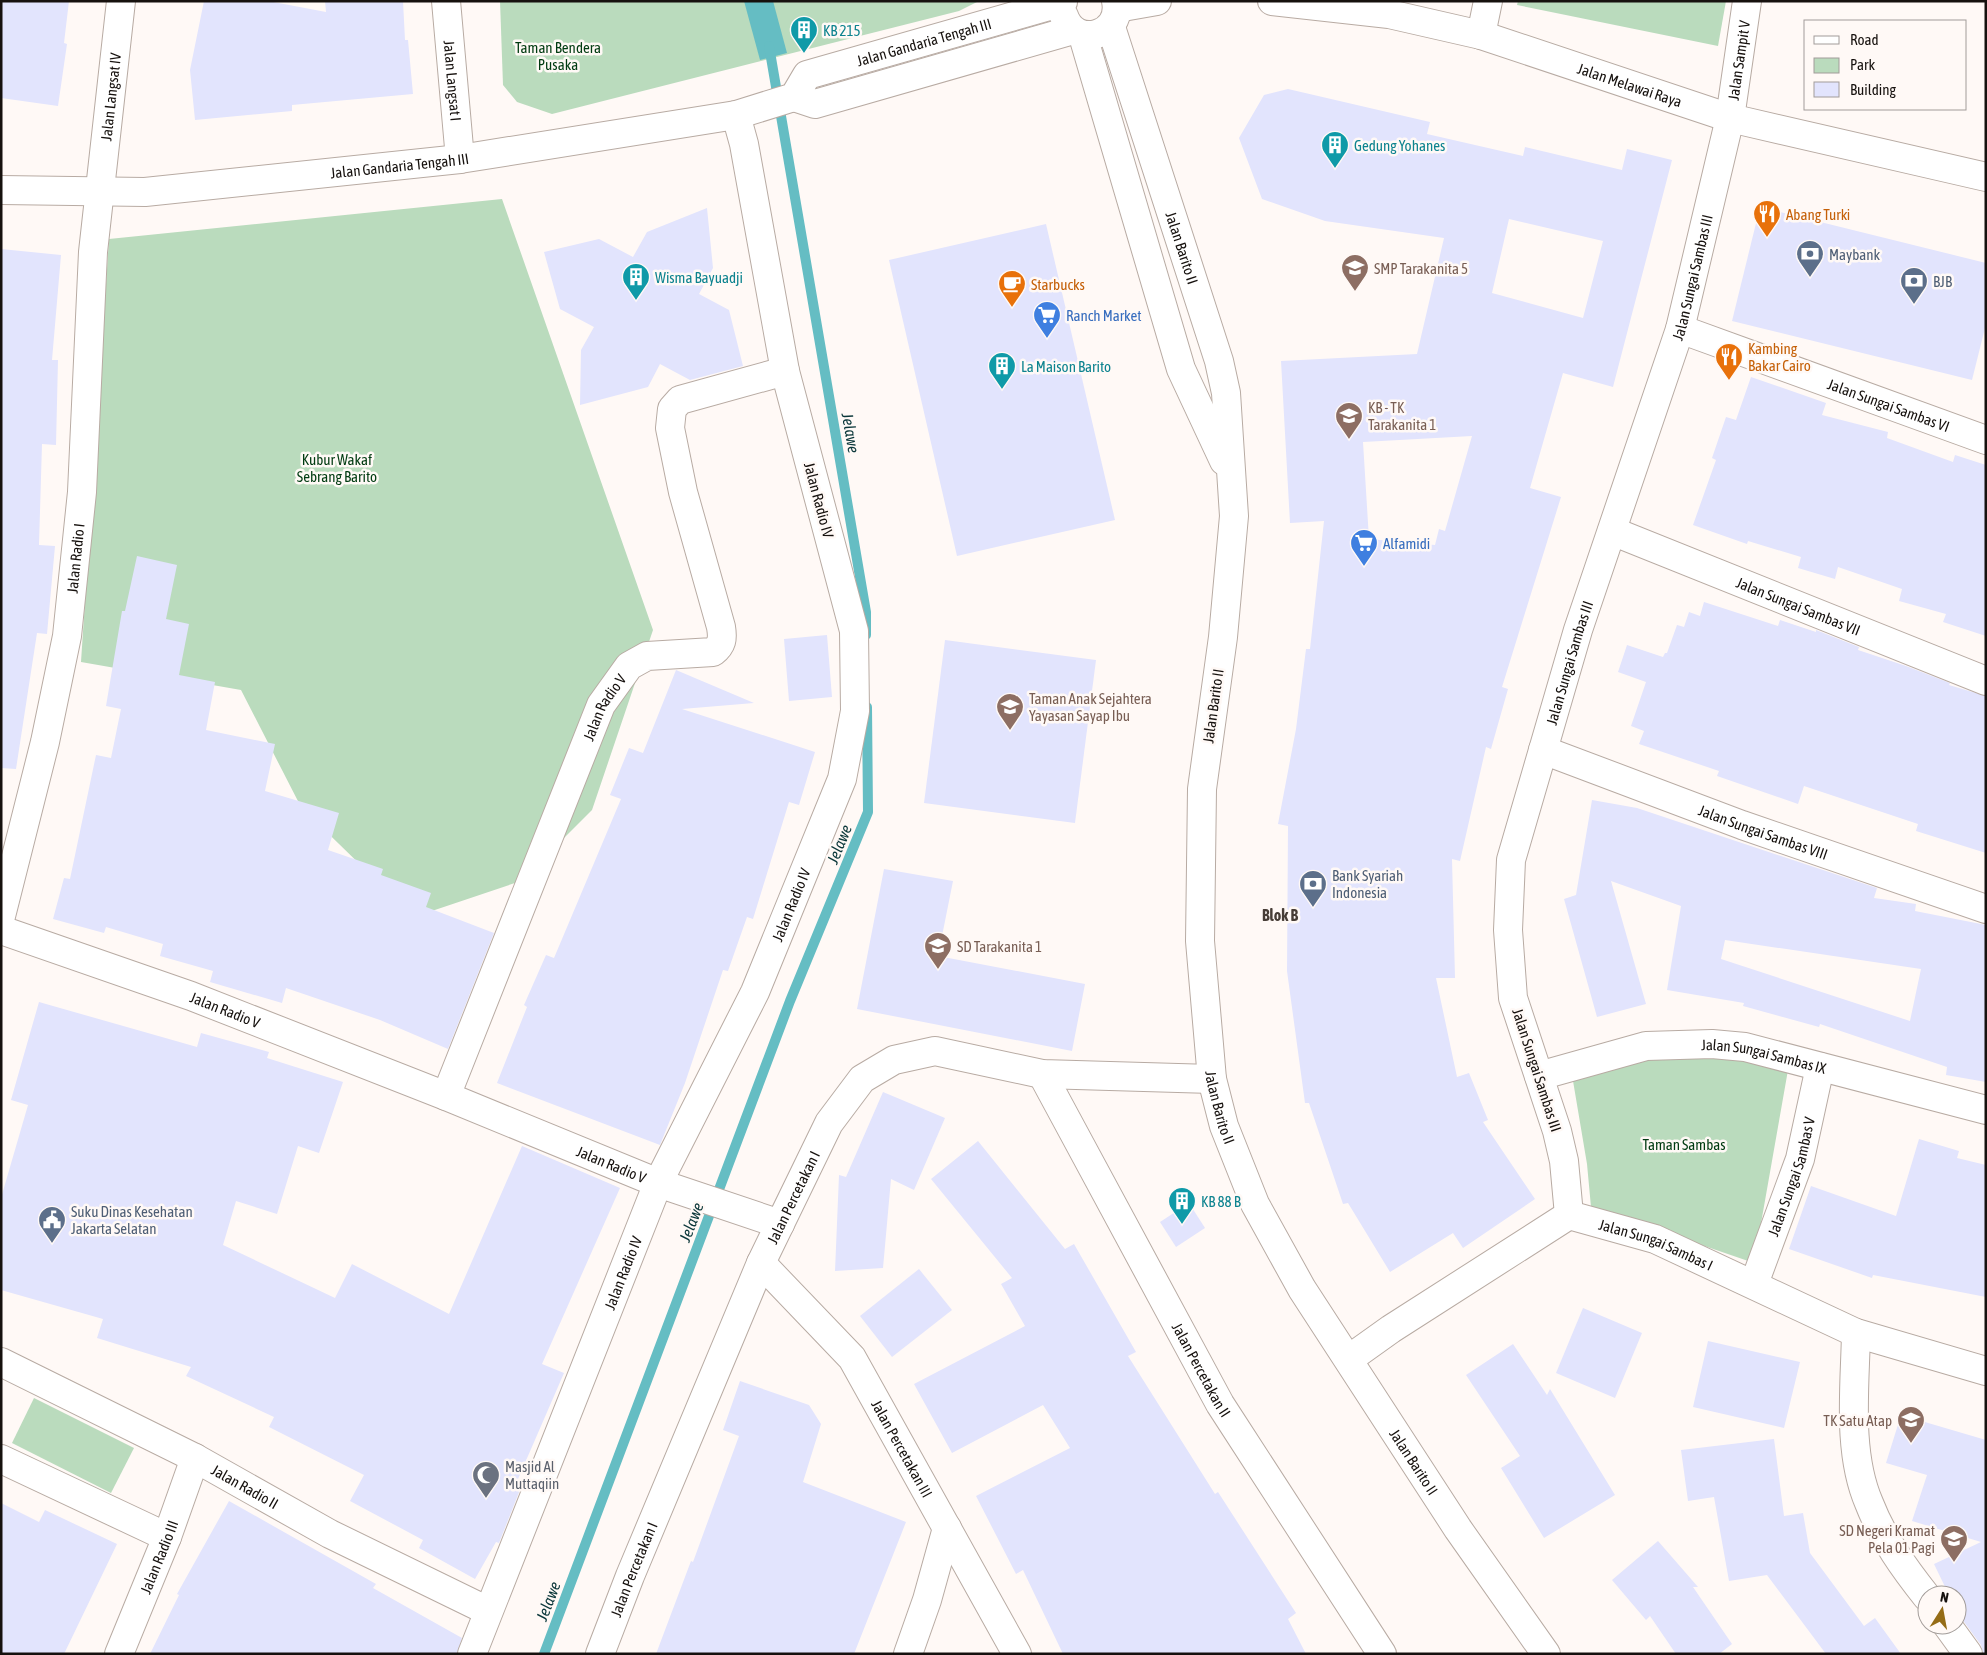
<svg xmlns="http://www.w3.org/2000/svg" width="1987" height="1655" viewBox="0 0 1987 1655" font-family="'Asap Condensed',sans-serif">
  <style>
    .green { fill: #badbbd }
    .water { fill: #65bdc3 }
    .lines { fill: none; stroke-linecap: round; stroke-linejoin: round }
    .stream { stroke: #65bdc3; stroke-width: 10 }
    .building { fill: #e2e4fd; fill-rule: evenodd }
    .minor-casing { stroke: #b8aba3; stroke-width: 30 }
    .major-casing { stroke: #b8aba3; stroke-width: 30 }
    .minor { stroke: #fff; stroke-width: 28 }
    .major { stroke: #fff; stroke-width: 28 }
    .labels { text-anchor: middle; dominant-baseline: central; stroke-width: 5; stroke-linejoin: round; paint-order: stroke }
    .culture-label { font-size: 15px; fill: #0d838f; stroke: #fff9f6; text-anchor: start }
    .street-label { font-size: 15px; fill: #16110e; stroke: #fff9f6 }
    .park-label { font-size: 15px; fill: #003b11; stroke: #fff9f6 }
    .food-label { font-size: 15px; fill: #c56008; stroke: #fff9f6; text-anchor: start }
    .service-label { font-size: 15px; fill: #4e5e75; stroke: #fff9f6; text-anchor: start }
    .education-label { font-size: 15px; fill: #785e54; stroke: #fff9f6; text-anchor: start }
    .shop-label { font-size: 15px; fill: #366cbe; stroke: #fff9f6; text-anchor: start }
    .worship-label { font-size: 15px; fill: #5b616d; stroke: #fff9f6; text-anchor: start }
    .water-label { font-size: 16px; font-style: italic; fill: #0a3639; stroke: #fff9f6 }
    .neighbourhood-label { font-size: 16px; font-weight: bold; fill: #473d36; stroke: #fff9f6 }
  </style>
  <rect width="100%" height="100%" fill="#fff9f6"/>
  <g class="green">
    <path d="M500 1H979L959 11 552 114 517 102 503 85Z"/>
    <path d="M1518 1H1726L1718 46 1517 5Z"/>
    <path d="M502 199 653 630 592 810 521 881 414 917 301 807 241 690 81 662 109 239Z"/>
    <path d="M1659 1054H1714L1788 1070 1754 1263 1591 1207 1587 1164 1571 1069Z"/>
    <path d="M34 1398 134 1448 111 1493 12 1443Z"/>
  </g>
  <path class="water" d="M744 1H773L787 53 760 60Z"/>
  <g class="lines">
    <g class="stream">
      <path d="M769 46 866 612V635"/>
      <path d="M544 1654 790 1001 868 812 867 707"/>
    </g>
  </g>
  <g class="building">
    <path d="M1 1H69L64 43 67 44 58 106 1 98Z"/>
    <path d="M204 1H268L326 12 325 1H403L405 40H408L413 94 292 105V111L195 120 190 70Z"/>
    <path d="M1288 89 1430 122 1427 134 1523 156 1525 147 1622 170 1627 149 1672 160 1613 387 1563 373 1530 488 1561 497 1502 687 1508 689 1491 749 1486 747 1460 861 1452 859 1455 978H1436L1457 1077 1469 1073 1488 1120 1483 1122 1535 1199 1463 1248 1453 1233 1390 1272 1348 1203 1343 1204 1309 1103H1305L1287 971 1288 826 1278 824 1296 729 1306 649H1310L1324 521 1290 523 1281 361 1417 354 1444 238 1325 221 1262 199 1239 138 1264 95ZM1509 219 1603 241 1583 318 1492 293ZM1472 436 1445 531 1439 529 1435 545 1369 539 1363 442Z"/>
    <path d="M1760 207 1986 263V324L1972 380 1732 321Z"/>
    <path d="M707 208 713 268 699 294 729 310 743 366 690 380 660 364 648 387 580 405 581 350 594 327 560 309 544 252 599 239 633 257 647 232Z"/>
    <path d="M1046 224 1115 520 957 556 889 260Z"/>
    <path d="M1 249 61 255 52 360H58L56 445 42 444 39 545 55 546 47 634 37 633 16 769 1 768Z"/>
    <path d="M1751 377 1826 403 1822 415 1888 432 1887 438 1953 462 1955 455 1986 465V636L1943 622 1946 614 1899 601 1902 589 1838 567 1835 579 1798 568 1801 557 1748 541 1747 544 1693 525 1716 460 1712 458 1726 417 1736 420Z"/>
    <path d="M137 556 177 565 166 619 189 624 179 675 215 682 206 730 275 744 265 791 339 813 328 850 383 869 381 875 431 893 426 907 494 933 448 1049 380 1020 286 988 282 1003 210 982 213 971 160 956 163 944 106 927 104 933 53 919 64 878 70 879 96 755 111 758 121 709 106 706 122 611H125Z"/>
    <path d="M1704 602 1778 626 1780 620 1816 632V630L1859 647 1858 650 1906 666 1950 683 1949 685 1986 696V853L1916 831 1918 824 1804 786 1798 804 1717 776 1719 771 1639 744 1644 731 1631 726 1646 682 1618 672 1627 645 1663 657 1665 653H1667L1677 625 1684 627 1689 612 1700 616Z"/>
    <path d="M827 635 832 697 789 701 784 639Z"/>
    <path d="M945 640 1096 660 1075 823 924 803Z"/>
    <path d="M676 670 754 703 682 709 815 752 799 805 789 802 753 919 747 917 728 971 723 970 685 1083 660 1145 497 1083 527 1007 524 1005 546 955 554 958 621 799 610 795 629 748 643 753Z"/>
    <path d="M1592 800 1637 808 1877 888 1874 898 1916 904 1915 911 1986 925V1082L1946 1075 1947 1067 1820 1024 1819 1027 1743 1006 1744 1003 1667 990 1681 906 1611 881 1646 1004 1597 1017 1564 899 1576 895ZM1725 940 1921 969 1910 1021 1721 959Z"/>
    <path d="M884 869 953 881 938 956 1085 984 1072 1051 857 1009Z"/>
    <path d="M39 1002 197 1047 201 1033 269 1052 267 1058 343 1082 319 1153 298 1146 277 1214 236 1201 223 1245 335 1298 352 1264 449 1314 522 1146 620 1188 542 1364 564 1373 518 1479 523 1482 499 1543 496 1542 475 1579 419 1548 423 1540 350 1501 364 1475 269 1427 274 1417 186 1376 191 1367 97 1338 103 1319 1 1290V1198L28 1105 11 1100Z"/>
    <path d="M883 1092 945 1118 914 1190 891 1179 883 1268 835 1271 839 1175 846 1177Z"/>
    <path d="M1919 1139 1959 1151 1957 1158 1986 1165V1297L1873 1275 1872 1278 1789 1249 1811 1186 1896 1216Z"/>
    <path d="M978 1141 1065 1249 1074 1244 1136 1352 1128 1356 1215 1494 1218 1492 1296 1613 1288 1619 1306 1654H1063L1023 1570 1016 1574 976 1496 1070 1448 1043 1405 952 1453 914 1384 1025 1326 1001 1284 1012 1278 931 1179Z"/>
    <path d="M1189 1203 1205 1228 1176 1247 1160 1222Z"/>
    <path d="M919 1269 952 1310 892 1357 860 1316Z"/>
    <path d="M1583 1308 1642 1333 1615 1398 1556 1373Z"/>
    <path d="M1708 1341 1800 1362 1784 1428 1693 1407Z"/>
    <path d="M1513 1344 1547 1395 1550 1389 1615 1495 1544 1538 1501 1468 1520 1456 1466 1375Z"/>
    <path d="M740 1381 809 1405 821 1424 803 1482 906 1522 854 1654H656L691 1561 693 1562 739 1436 723 1430Z"/>
    <path d="M1901 1415 1986 1440V1654H1983L1981 1645 1959 1615 1957 1595H1949L1934 1564 1981 1542 1912 1521 1927 1475 1886 1463Z"/>
    <path d="M1774 1439 1784 1516 1803 1513 1810 1553 1864 1626 1875 1618 1901 1654H1826L1767 1575 1729 1581 1714 1497 1688 1501 1681 1450Z"/>
    <path d="M229 1501 376 1584 373 1588 462 1638 457 1654H150L179 1595 177 1594Z"/>
    <path d="M1 1503 39 1522 45 1510 117 1544 64 1654H1Z"/>
    <path d="M1658 1541 1698 1587H1693L1732 1644 1719 1654H1676L1650 1616 1646 1620 1612 1580Z"/>
  </g>
  <g class="lines">
    <defs>
      <g id="minor">
        <path id="s1" d="M446 1 460 159"/>
        <path id="s2" d="M1111 27 1219 361 1226 393 1234 516 1223 637 1202 789 1200 941 1212 1079 1224 1126 1255 1204 1302 1289 1458 1529 1546 1654"/>
        <path d="M1481 35 1488 1"/>
        <path d="M1083 36 1181 369 1224 461"/>
        <path id="s3" d="M1680 329 1986 440"/>
        <path id="s4" d="M1612 531 1986 681"/>
        <path id="s5" d="M1543 750 1742 825 1986 909"/>
        <path id="s6" d="M1 916 45 742 67 636 82 492 93 252 121 1"/>
        <path id="s7" d="M1 930 191 996 446 1096 658 1183 780 1224"/>
        <path id="s8" d="M1042 1074 1220 1404 1382 1654"/>
        <path id="s9" d="M1539 1076 1646 1046 1712 1044 1745 1047 1986 1110"/>
        <path id="s10" d="M446 1096 601 705 629 666 647 656 713 652C722 645 723 639 721 627L683 492 670 428 672 409 680 400 785 371"/>
        <path id="s11" d="M1569 1215 1564 1161 1557 1131 1513 998 1508 930 1511 860 1578 630 1680 329 1730 118 1747 1"/>
        <path id="s12" d="M761 1263 852 1358 1017 1654"/>
        <path id="s13" d="M1754 1284 1800 1159 1820 1067"/>
        <path d="M1856 1333C1855 1387 1847 1452 1869 1503 1883 1539 1904 1568 1927 1597"/>
        <path id="s14" d="M1349 1359 1391 1329 1569 1215 1655 1239 1856 1333 1986 1371"/>
        <path id="s15" d="M1 1362 195 1458 330 1534 488 1611"/>
        <path d="M1 1459 167 1537"/>
        <path d="M1947 1625 1968 1654"/>
        <path id="s16" d="M119 1654 167 1537 195 1458"/>
        <path id="s17" d="M472 1654 658 1183 755 992 842 779 855 711 854 631 785 371 744 144 736 115"/>
        <path id="s18" d="M600 1654 630 1576 761 1263 829 1123 862 1079 894 1060 935 1051 1042 1074 1212 1079"/>
        <path d="M908 1654 927 1600 947 1528"/>
      </g>
      <g id="major">
        <path id="s19" d="M1272 1 1389 14 1481 35 1730 118 1986 177"/>
        <path d="M1117 8 1157 1"/>
        <path d="M1064 16C1075 49 1123 36 1116 1"/>
        <path d="M794 97 815 104 1073 30"/>
        <path id="s20" d="M1 190 145 192 460 159 736 115 794 97 807 75 1063 2"/>
      </g>
    </defs>
    <use href="#minor" class="minor-casing"/>
    <use href="#major" class="major-casing"/>
    <use href="#minor" class="minor"/>
    <use href="#major" class="major"/>
  </g>
  <defs>
    <symbol id="building-pin" viewBox="-11 -11 22 30"><path d="M0 17L-7.5 6A9.5 9.5 0 1 1 7.5 6Z" fill="#0f9aa8" stroke="#fff9f6"/><path d="M-4-6H4V6H1V3H-1V6H-4ZM-2.5-4.3h1.7v1.8h-1.7ZM.8-4.3h1.7v1.8H.8ZM-2.5-1h1.7V.8h-1.7ZM.8-1h1.7V.8H.8Z" fill="#fff"/></symbol>
    <symbol id="restaurant-pin" viewBox="-11 -11 22 30"><path d="M0 17L-7.5 6A9.5 9.5 0 1 1 7.5 6Z" fill="#e8710a" stroke="#fff9f6"/><path d="M-5-6h1v4h1v-4h1v4h1v-4h1v5L-1.5 .5V6h-2V.5L-5-1ZM5-6V6H3V1.5H1.5Q1.5-4 5-6Z" fill="#fff"/></symbol>
    <symbol id="bank-pin" viewBox="-11 -11 22 30"><path d="M0 17L-7.5 6A9.5 9.5 0 1 1 7.5 6Z" fill="#5c6f8a" stroke="#fff9f6"/><path d="M-6-4H6V4H-6ZM0-2.3a2.3 2.3 0 1 0 0 4.6a2.3 2.3 0 1 0 0-4.6Z" fill="#fff"/></symbol>
    <symbol id="school-pin" viewBox="-11 -11 22 30"><path d="M0 17L-7.5 6A9.5 9.5 0 1 1 7.5 6Z" fill="#8d6e63" stroke="#fff9f6"/><path d="M0-5L7-2L0 1L-7-2ZM-4 1L0 2.5L4 1V4Q0 6-4 4Z" fill="#fff"/></symbol>
    <symbol id="cafe-pin" viewBox="-11 -11 22 30"><path d="M0 17L-7.5 6A9.5 9.5 0 1 1 7.5 6Z" fill="#e8710a" stroke="#fff9f6"/><path d="M-5.5-4.5H6V0H3Q3 3.5 0 3.5H-2.5Q-5.5 3.5-5.5 0ZM3-3.2v2h1.7v-2ZM-6 4.5H4V6H-6Z" fill="#fff"/></symbol>
    <symbol id="supermarket-pin" viewBox="-11 -11 22 30"><path d="M0 17L-7.5 6A9.5 9.5 0 1 1 7.5 6Z" fill="#3f7fe0" stroke="#fff9f6"/><path d="M-6-5.5h2.5l.6 2H6L4.5 2H-2.5L-4.4-4H-6ZM-1.5 3.2a1.3 1.3 0 1 0 .1 0ZM3 3.2a1.3 1.3 0 1 0 .1 0Z" fill="#fff"/></symbol>
    <symbol id="civic-pin" viewBox="-11 -11 22 30"><path d="M0 17L-7.5 6A9.5 9.5 0 1 1 7.5 6Z" fill="#5c6f8a" stroke="#fff9f6"/><path d="M-.6-6.5H3V-4.5H.6V-3L4-1V1h2V6H-6V1h2V-1L-.6-3ZM-1.2 2.5V6h2.4V2.5Z" fill="#fff"/></symbol>
    <symbol id="mosque-pin" viewBox="-11 -11 22 30"><path d="M0 17L-7.5 6A9.5 9.5 0 1 1 7.5 6Z" fill="#6b7280" stroke="#fff9f6"/><path d="M3.5-4.9A6 6 0 1 0 3.5 4.9A5 5 0 1 1 3.5-4.9Z" fill="#fff"/></symbol>
  </defs>
  <g fill-rule="evenodd">
    <use href="#building-pin" x="788" y="14" width="32" height="43"/>
    <use href="#building-pin" x="1319" y="129" width="32" height="43"/>
    <use href="#restaurant-pin" x="1751" y="198" width="32" height="43"/>
    <use href="#bank-pin" x="1794" y="238" width="32" height="43"/>
    <use href="#school-pin" x="1339" y="252" width="32" height="43"/>
    <use href="#building-pin" x="620" y="261" width="32" height="43"/>
    <use href="#bank-pin" x="1898" y="265" width="32" height="43"/>
    <use href="#cafe-pin" x="996" y="268" width="32" height="43"/>
    <use href="#supermarket-pin" x="1031" y="299" width="32" height="43"/>
    <use href="#restaurant-pin" x="1713" y="341" width="32" height="43"/>
    <use href="#building-pin" x="986" y="350" width="32" height="43"/>
    <use href="#school-pin" x="1333" y="400" width="32" height="43"/>
    <use href="#supermarket-pin" x="1348" y="527" width="32" height="43"/>
    <use href="#school-pin" x="994" y="691" width="32" height="43"/>
    <use href="#bank-pin" x="1297" y="868" width="32" height="43"/>
    <use href="#school-pin" x="922" y="930" width="32" height="43"/>
    <use href="#building-pin" x="1166" y="1185" width="32" height="43"/>
    <use href="#civic-pin" x="36" y="1204" width="32" height="43"/>
    <use href="#school-pin" x="1895" y="1404" width="32" height="43"/>
    <use href="#mosque-pin" x="470" y="1459" width="32" height="43"/>
    <use href="#school-pin" x="1938" y="1523" width="32" height="43"/>
  </g>
  <g class="labels">
    <g class="culture-label">
      <text x="823" y="30">KB 215</text>
      <text x="1354" y="145">Gedung Yohanes</text>
      <text x="655" y="277">Wisma Bayuadji</text>
      <text x="1021" y="366">La Maison Barito</text>
      <text x="1201" y="1201">KB 88 B</text>
    </g>
    <g class="street-label">
      <text stroke="none"><textPath href="#s20" startOffset="948">Jalan Gandaria Tengah III</textPath></text>
      <text stroke="none"><textPath href="#s11" startOffset="1196">Jalan Sampit V</textPath></text>
      <text stroke="none"><textPath href="#s1" startOffset="80">Jalan Langsat I</textPath></text>
      <text stroke="none"><textPath href="#s19" startOffset="369">Jalan Melawai Raya</textPath></text>
      <text stroke="none"><textPath href="#s6" startOffset="829">Jalan Langsat IV</textPath></text>
      <text stroke="none"><textPath href="#s20" startOffset="400">Jalan Gandaria Tengah III</textPath></text>
      <text stroke="none"><textPath href="#s2" startOffset="232">Jalan Barito II</textPath></text>
      <text stroke="none"><textPath href="#s11" startOffset="974">Jalan Sungai Sambas III</textPath></text>
      <text stroke="none"><textPath href="#s3" startOffset="222">Jalan Sungai Sambas VI</textPath></text>
      <text transform="translate(819 500) rotate(75)">Jalan Radio IV</text>
      <text stroke="none"><textPath href="#s6" startOffset="366">Jalan Radio I</textPath></text>
      <text stroke="none"><textPath href="#s4" startOffset="201">Jalan Sungai Sambas VII</textPath></text>
      <text stroke="none"><textPath href="#s11" startOffset="569">Jalan Sungai Sambas III</textPath></text>
      <text transform="translate(1213 706) rotate(-82)">Jalan Barito II</text>
      <text stroke="none"><textPath href="#s10" startOffset="420">Jalan Radio V</textPath></text>
      <text stroke="none"><textPath href="#s5" startOffset="235">Jalan Sungai Sambas VIII</textPath></text>
      <text stroke="none"><textPath href="#s17" startOffset="815">Jalan Radio IV</textPath></text>
      <text stroke="none"><textPath href="#s7" startOffset="238">Jalan Radio V</textPath></text>
      <text stroke="none"><textPath href="#s9" startOffset="230">Jalan Sungai Sambas IX</textPath></text>
      <text transform="translate(1537 1070) rotate(72)">Jalan Sungai Sambas III</text>
      <text stroke="none"><textPath href="#s2" startOffset="1102">Jalan Barito II</textPath></text>
      <text stroke="none"><textPath href="#s7" startOffset="654">Jalan Radio V</textPath></text>
      <text stroke="none"><textPath href="#s13" startOffset="114">Jalan Sungai Sambas V</textPath></text>
      <text stroke="none"><textPath href="#s18" startOffset="496">Jalan Percetakan I</textPath></text>
      <text stroke="none"><textPath href="#s14" startOffset="355">Jalan Sungai Sambas I</textPath></text>
      <text stroke="none"><textPath href="#s17" startOffset="410">Jalan Radio IV</textPath></text>
      <text stroke="none"><textPath href="#s8" startOffset="336">Jalan Percetakan II</textPath></text>
      <text stroke="none"><textPath href="#s12" startOffset="235">Jalan Percetakan III</textPath></text>
      <text stroke="none"><textPath href="#s2" startOffset="1508">Jalan Barito II</textPath></text>
      <text stroke="none"><textPath href="#s15" startOffset="274">Jalan Radio II</textPath></text>
      <text stroke="none"><textPath href="#s16" startOffset="105">Jalan Radio III</textPath></text>
      <text stroke="none"><textPath href="#s18" startOffset="91">Jalan Percetakan I</textPath></text>
    </g>
    <g class="park-label">
      <text x="558" y="47">Taman Bendera<tspan x="558" dy="17">Pusaka</tspan></text>
      <text x="337" y="459">Kubur Wakaf<tspan x="337" dy="17">Sebrang Barito</tspan></text>
      <text x="1684" y="1144">Taman Sambas</text>
    </g>
    <g class="food-label">
      <text x="1786" y="214">Abang Turki</text>
      <text x="1031" y="284">Starbucks</text>
      <text x="1748" y="348">Kambing<tspan x="1748" dy="17">Bakar Cairo</tspan></text>
    </g>
    <g class="service-label">
      <text x="1829" y="254">Maybank</text>
      <text x="1933" y="281">BJB</text>
      <text x="1332" y="875">Bank Syariah<tspan x="1332" dy="17">Indonesia</tspan></text>
      <text x="71" y="1211">Suku Dinas Kesehatan<tspan x="71" dy="17">Jakarta Selatan</tspan></text>
    </g>
    <g class="education-label">
      <text x="1374" y="268">SMP Tarakanita 5</text>
      <text x="1368" y="407">KB - TK<tspan x="1368" dy="17">Tarakanita 1</tspan></text>
      <text x="1029" y="698">Taman Anak Sejahtera<tspan x="1029" dy="17">Yayasan Sayap Ibu</tspan></text>
      <text x="957" y="946">SD Tarakanita 1</text>
      <text x="1892" y="1420" text-anchor="end">TK Satu Atap</text>
      <text x="1935" y="1530" text-anchor="end">SD Negeri Kramat<tspan x="1935" dy="17">Pela 01 Pagi</tspan></text>
    </g>
    <g class="shop-label">
      <text x="1066" y="315">Ranch Market</text>
      <text x="1383" y="543">Alfamidi</text>
    </g>
    <g class="worship-label">
      <text x="505" y="1466">Masjid Al<tspan x="505" dy="17">Muttaqiin</tspan></text>
    </g>
    <g class="water-label">
      <text transform="translate(851 433) rotate(80)">Jelawe</text>
      <text transform="translate(839 844) rotate(-68)">Jelawe</text>
      <text transform="translate(691 1222) rotate(-69)">Jelawe</text>
      <text transform="translate(548 1601) rotate(-69)">Jelawe</text>
    </g>
    <g class="neighbourhood-label">
      <text x="1280" y="915">Blok B</text>
    </g>
  </g>
  <rect width="1987" height="1655" fill="none" stroke="#16110e" stroke-width="5"/>
  <rect x="1804" y="20" width="162" height="90" fill="#fff9f6" stroke="#a29c99"/>
  <rect x="1814" y="36" width="25" height="8" fill="#ffffff" stroke="#a29c99"/>
  <text x="1850" y="45" font-size="15" fill="#16110e">Road</text>
  <rect x="1814" y="58" width="25" height="15" fill="#badbbd" stroke="#a29c99"/>
  <text x="1850" y="70" font-size="15" fill="#16110e">Park</text>
  <rect x="1814" y="82" width="25" height="15" fill="#e2e4fd" stroke="#a29c99"/>
  <text x="1850" y="95" font-size="15" fill="#16110e">Building</text>
  <g transform="translate(1942 1610) rotate(11)"><circle r="24" fill="#fff9f6" stroke="#a29c99"/>
  <path d="M0-4L9 19L0 12L-9 19Z" fill="#956d17"/>
  <text y="-8" font-size="14" font-weight="bold" text-anchor="middle" fill="#16110e">N</text>
  </g>
</svg>
